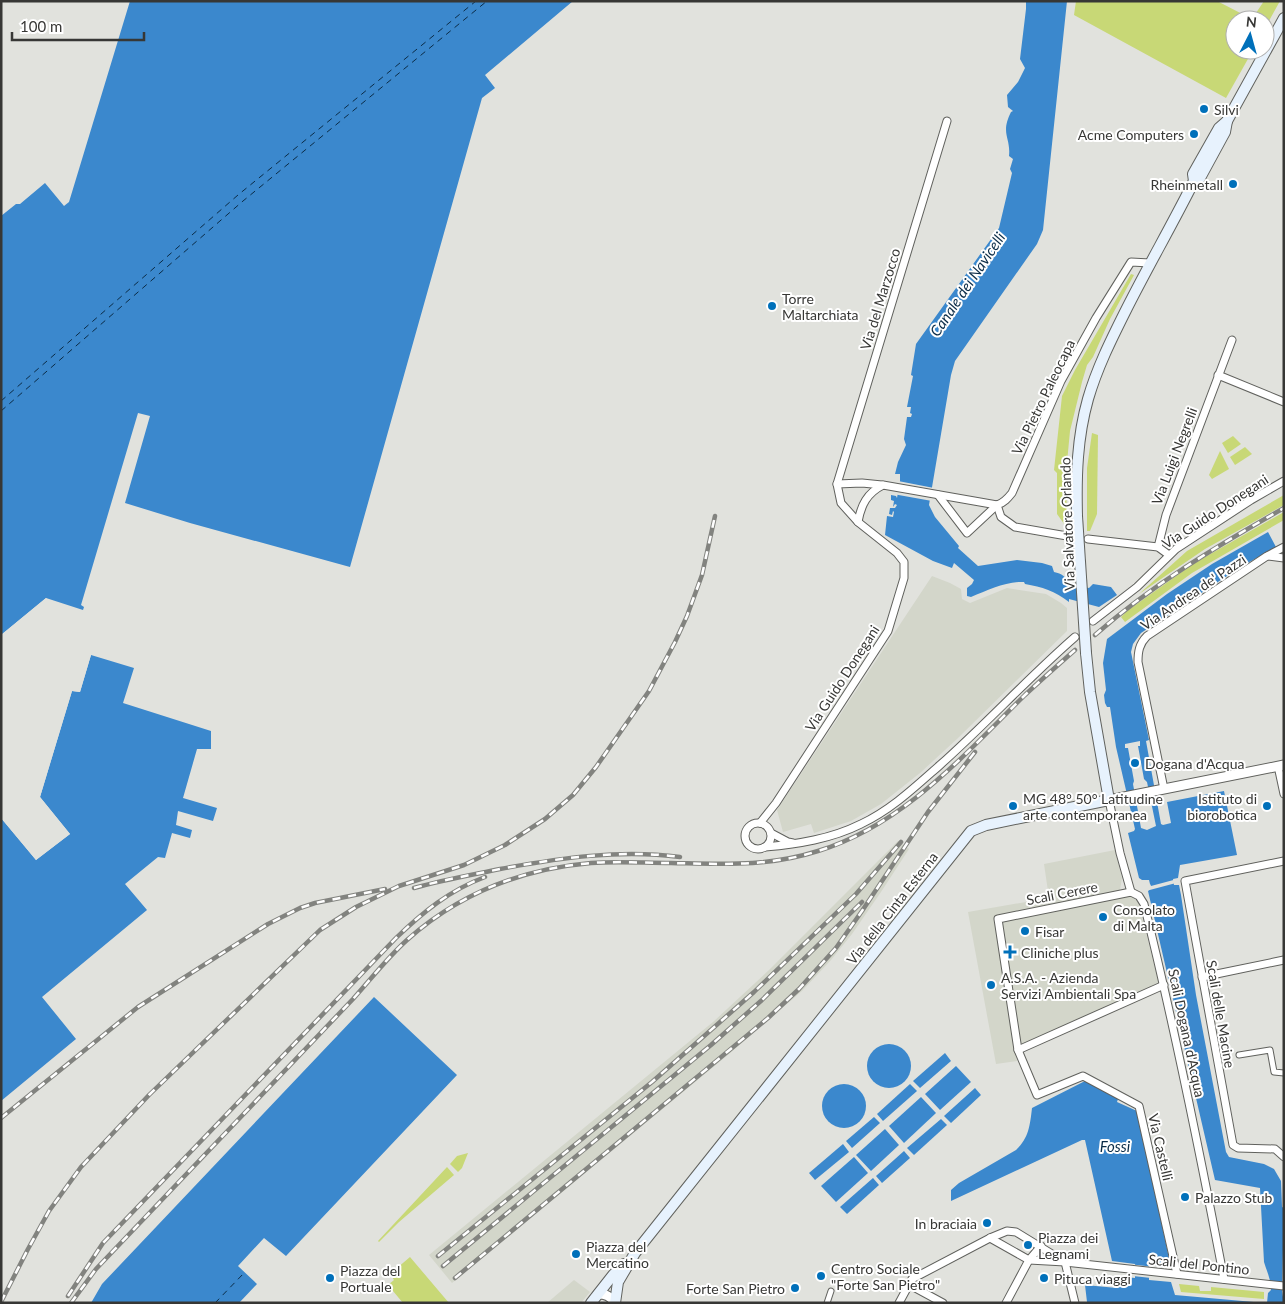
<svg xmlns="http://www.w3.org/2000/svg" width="1285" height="1304" viewBox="0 0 1285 1304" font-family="Lato,sans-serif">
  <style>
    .built { fill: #d3d6ca }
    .green { fill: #c8d876 }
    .water { fill: #3b88cd; fill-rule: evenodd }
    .pier { fill: #e1e2dd }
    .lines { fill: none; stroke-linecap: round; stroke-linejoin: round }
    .ferry { stroke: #0b2c47; stroke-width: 1; stroke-dasharray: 6 5; stroke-linecap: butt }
    .pedestrian-casing { stroke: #60615d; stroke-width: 7 }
    .minor-casing { stroke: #60615d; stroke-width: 9 }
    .tertiary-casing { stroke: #60615d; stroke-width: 11 }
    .secondary-casing { stroke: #60615d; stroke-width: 12 }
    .pedestrian { stroke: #fff; stroke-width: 5 }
    .minor { stroke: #fff; stroke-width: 7 }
    .tertiary { stroke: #fff; stroke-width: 9 }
    .secondary { stroke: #e7f2fd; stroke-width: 10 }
    .rail-casing { stroke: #82837f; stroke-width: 4.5 }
    .rail { stroke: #fff; stroke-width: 2.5; stroke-dasharray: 8; stroke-linecap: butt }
    .secondary-bridge-casing { stroke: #60615d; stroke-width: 12; stroke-linecap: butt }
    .secondary-bridge { stroke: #e7f2fd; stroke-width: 10 }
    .poi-dot { fill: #0070ba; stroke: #fff; stroke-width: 2 }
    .labels { text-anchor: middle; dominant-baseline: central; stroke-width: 4; stroke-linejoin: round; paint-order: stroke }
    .poi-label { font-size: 14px; fill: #373735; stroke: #fff; text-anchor: start }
    .street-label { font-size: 14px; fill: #373735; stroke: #fff }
    .water-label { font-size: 15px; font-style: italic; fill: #0b2c47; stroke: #fff }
  </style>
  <rect width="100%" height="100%" fill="#e1e2dd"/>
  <g class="built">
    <path d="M932 576 950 583 961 589 962 599 970 603 1007 588 1046 594 1061 603 1067 608V631L957 739 920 773 881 804 851 821 814 833 811 824 783 832 777 810Z"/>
    <path d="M898 841 909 849 881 892 852 934 831 960 802 991 729 1054 452 1283 429 1255 713 1022 769 970Z"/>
    <path d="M1115 850 1122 878 1120 890 1138 901 1160 988 1020 1047 1011 986 1005 987 1017 1061 996 1064 968 912 1049 898 1044 864Z"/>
    <path d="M574 1280 590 1292 581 1303H547Z"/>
  </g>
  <g class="green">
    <path d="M1076 1H1217L1252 19 1264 1H1280L1265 28V20H1235V50H1253L1226 98 1074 15Z"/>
    <path d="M1131 274 1134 275 1110 319 1093 357 1087 365 1082 382 1070 431 1066 473 1067 528 1057 514V473L1054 470 1062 396 1075 370Z"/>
    <path d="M1092 433 1098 435 1097 514 1090 531H1087V468Z"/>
    <path d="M1233 436 1241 444 1228 453 1222 443Z"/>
    <path d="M1245 447 1252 454 1235 465 1230 457Z"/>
    <path d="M1220 451 1229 469 1212 479 1209 475Z"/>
    <path d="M1284 495V505L1205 549 1139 594 1187 551Z"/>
    <path d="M1284 512V520L1192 573 1125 622 1121 617 1127 611 1193 564Z"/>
    <path d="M468 1153 462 1168 458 1172 450 1164 457 1156Z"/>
    <path d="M447 1167 454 1175 399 1222 379 1242 378 1241Z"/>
    <path d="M410 1257 449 1303H403L388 1285 394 1280 390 1274Z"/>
    <path d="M1179 1284 1199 1286 1200 1291H1211V1287L1264 1292V1299L1181 1292Z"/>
  </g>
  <g class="water">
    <path d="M130 1H573L485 75 495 88 482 98 350 567 190 523 125 503 150 416 138 413 81 605 84 607 83 610 46 598 1 635V216L16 204H20L45 183 64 206 69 202Z"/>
    <path d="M1026 1H1067L1043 230 1037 244 955 361 951 375 929 505 935 517 959 546 958 548 978 566 1017 560 1042 563 1052 566 1054 572C1062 574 1066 576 1068 584L1089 588 1093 584 1111 587 1117 595 1099 607 1069 599V602C1055 591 1042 587 1025 584L1024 582C1007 581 988 590 971 597L967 596V588L972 584 974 580 954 563 952 568 933 561 885 535 887 516 893 517 894 512 893 511 892 515 889 514 890 508H895L897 505 895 504 893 507 894 501 891 500V495L896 496 897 498 900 481V474H895L898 462 906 445 904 439 907 417H911L912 414 910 413 911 407H907L913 376 911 375 916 344 999 228 1012 173 1010 169 1013 159 1009 156C1011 137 1000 134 1011 112L1013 111 1008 107 1007 95 1018 82 1025 68 1020 59 1026 9Z"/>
    <path d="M1268 532 1276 547 1239 568 1141 633 1133 644 1131 652 1149 740 1146 741 1161 824 1163 825 1171 823 1167 802 1224 791 1237 855 1180 865 1178 878 1173 879 1174 885H1179L1181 895 1196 995 1226 1152 1229 1157 1264 1164 1274 1169 1281 1181 1282 1207 1284 1208 1282 1291 1284 1303H1267L1268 1293 1271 1290C1271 1279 1267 1272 1264 1262L1260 1188 1215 1180 1148 891 1151 888 1149 880H1142L1139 878 1128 833 1134 831 1135 829 1116 747 1110 707H1107L1105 703 1104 695 1106 690 1103 663 1107 639 1167 594 1212 564ZM1140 741V746H1138L1144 779 1147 782 1156 826 1147 830 1141 828 1133 784 1134 781 1128 748H1125V744Z"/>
    <path d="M91 655 134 668 123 703 211 731V749H197L183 798 217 808 213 821 178 811 176 825 192 830 190 838 172 833 165 858 158 857 125 884 147 910 42 997 76 1039 1 1101V818L36 860 70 834 40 797 72 691 80 692Z"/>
    <path d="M374 997 457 1075 286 1256 264 1238 238 1266 257 1284 239 1303H91L102 1284Z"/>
    <circle cx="889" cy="1066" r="22"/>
    <path d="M945 1053 951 1061 920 1088 913 1081Z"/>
    <path d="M956 1066 971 1082 940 1110 925 1094Z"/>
    <path d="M1085 1081 1118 1099 1117 1102 1137 1111 1171 1267 1149 1265V1280L1171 1282 1175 1295 1265 1303H1083L1087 1302 1085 1285 1117 1288 1116 1276 1135 1278V1264L1112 1261 1085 1140H1082L951 1201V1190L959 1183 1016 1150C1029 1138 1030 1125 1032 1108Z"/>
    <circle cx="844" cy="1106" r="22"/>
    <path d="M910 1084 917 1091 883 1121 877 1114Z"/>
    <path d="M975 1088 981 1095 951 1123 944 1116Z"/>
    <path d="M921 1097 936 1113 904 1143 889 1126Z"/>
    <path d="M874 1117 880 1123 852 1148 846 1141Z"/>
    <path d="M941 1119 947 1125 914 1155 907 1148Z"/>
    <path d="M885 1129 899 1145 871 1171 856 1155Z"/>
    <path d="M843 1144 849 1152 815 1180 809 1173Z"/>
    <path d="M904 1151 910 1158 882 1183 876 1176Z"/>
    <path d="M854 1157 868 1173 836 1202 821 1186Z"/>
    <path d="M873 1178 879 1185 847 1214 840 1207Z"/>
  </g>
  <g class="pier">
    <path d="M898 481 934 488 932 501 893 494 895 493Z"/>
    <path d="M46 598 49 602 47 601 1 638V635Z"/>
    <path d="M90 653 91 655 80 692 72 691 40 797 70 834 36 860 1 818V815L36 857 66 833 38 796 70 690 72 688 78 689Z"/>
    <path d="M1181 878 1176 881V883L1181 884 1176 883 1146 891 1148 888V885L1150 884 1151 886Z"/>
    <path d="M1111 1262 1172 1269H1173L1151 1268V1278L1115 1274 1133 1276 1132 1266Z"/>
  </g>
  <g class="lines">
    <g class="ferry">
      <path d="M1 401 238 195 476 1"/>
      <path d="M1 411 243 201 487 1"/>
      <path d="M215 1303 245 1272"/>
    </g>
    <defs>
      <g id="pedestrian">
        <path d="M1239 1055 1270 1050 1274 1072 1284 1073"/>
        <path d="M827 1303 831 1291"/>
      </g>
      <g id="minor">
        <path d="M1218 375 1284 402"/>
        <path d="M837 484 862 483 882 485"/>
        <path d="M938 495 967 533 997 505C1004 503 1008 498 1012 493L1061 381 1096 318 1131 262 1150 263"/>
        <path d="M997 505 1001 517 1015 527 1067 536"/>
        <path d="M858 522C861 505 867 493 883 485L997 505"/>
        <path d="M1088 539 1158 547 1169 555"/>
        <path d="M1158 547 1166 515 1232 340"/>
        <path d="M1268 556 1284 558"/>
        <path d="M1093 621 1137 587 1176 549 1251 500 1284 481"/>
        <path d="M1278 766 1284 794"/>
        <path d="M1164 789 1138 662C1138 652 1139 644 1147 636L1267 556 1284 547"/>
        <path d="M1109 800 1120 853 1131 892"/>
        <path d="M760 823 776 803 888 631 904 578V562L897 553 858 522 841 503 837 484 947 121"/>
        <circle cx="758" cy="836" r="13"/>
        <path d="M771 833 788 842 793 843"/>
        <path d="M765 847C798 844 831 839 861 824 891 810 915 787 940 765 986 724 1028 678 1075 637"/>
        <path d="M1284 861 1185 881 1233 1145 1238 1148 1275 1149 1284 1157"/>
        <path d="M1131 892 998 919 1018 1050 1037 1095 1083 1076 1139 1106 1177 1274"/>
        <path d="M1131 892 1139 896 1144 904C1175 1028 1200 1153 1224 1279"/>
        <path d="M1202 977 1284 960"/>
        <path d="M1018 1050 1164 985"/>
        <path d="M990 1238 1029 1260 1065 1262 1284 1286"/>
        <path d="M1065 1262 1075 1303"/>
        <path d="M908 1284 943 1303"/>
        <path d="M899 1303 912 1279 990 1238 1007 1231 1016 1232 1065 1262"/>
        <path d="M1006 1303 1029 1260 1041 1246"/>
      </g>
      <g id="tertiary">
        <path d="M1109 800 1284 765"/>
        <path d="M598 1294C606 1294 610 1296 615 1303"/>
      </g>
      <g id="secondary">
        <path d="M1194 181 1193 174 1219 128 1227 121 1284 18"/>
        <path d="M1077 516C1076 476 1077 438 1088 399 1097 368 1111 340 1125 312 1147 268 1172 225 1194 181L1200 178 1225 132 1227 121"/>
        <path d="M591 1303 613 1275 624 1264"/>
        <path d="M615 1303 618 1282 635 1253 971 831 986 825 1109 800 1090 692 1086 653"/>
      </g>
    </defs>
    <use href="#pedestrian" class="pedestrian-casing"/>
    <use href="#minor" class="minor-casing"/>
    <use href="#tertiary" class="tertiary-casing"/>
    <use href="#secondary" class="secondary-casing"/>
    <use href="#pedestrian" class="pedestrian"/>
    <use href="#minor" class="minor"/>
    <use href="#tertiary" class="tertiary"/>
    <use href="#secondary" class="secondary"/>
    <defs>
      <g id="rail">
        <path d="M1095 635C1153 584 1217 546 1284 508"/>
        <path d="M414 888C442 880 471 875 500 869 560 858 620 849 680 857"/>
        <path d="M1 1118 138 1007 268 924 300 908 315 903 385 889"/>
        <path d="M438 1256 652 1082 754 992 856 894 901 842"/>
        <path d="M443 1266 711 1045 762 1000 862 902"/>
        <path d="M455 1278 768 1018 799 989 836 948 862 911 928 812 975 752"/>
        <path d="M68 1296 103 1243 396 938C423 912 450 890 485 877"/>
        <path d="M1 1302 28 1249 49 1211 81 1167 149 1095 320 930 356 907 399 886 464 865 505 845 545 819 573 795 596 767 649 691 675 642 687 616 702 575 715 516"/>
        <path d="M71 1303 96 1269 353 999C371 979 388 957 407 940 460 893 521 869 591 863 617 861 645 863 671 863 723 864 768 867 818 851 903 825 963 756 1025 695 1041 680 1058 665 1075 650"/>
      </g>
    </defs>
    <use href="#rail" class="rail-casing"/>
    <use href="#rail" class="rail"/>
    <defs>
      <path id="secondary-bridge" d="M1077 516 1086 653"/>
    </defs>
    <use href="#secondary-bridge" class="secondary-bridge-casing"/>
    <use href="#secondary-bridge" class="secondary-bridge"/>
  </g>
  <g class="poi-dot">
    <circle cx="1204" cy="109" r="5"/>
    <circle cx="1194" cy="134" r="5"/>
    <circle cx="1233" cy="184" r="5"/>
    <circle cx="772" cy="306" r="5"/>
    <circle cx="1135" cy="763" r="5"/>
    <circle cx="1013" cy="806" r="5"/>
    <circle cx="1267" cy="806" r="5"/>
    <circle cx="1103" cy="917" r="5"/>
    <circle cx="1025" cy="931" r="5"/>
    <path d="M1007.5 944.5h5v5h5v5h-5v5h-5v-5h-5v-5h5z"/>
    <circle cx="991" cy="985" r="5"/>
    <circle cx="1185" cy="1197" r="5"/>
    <circle cx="987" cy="1223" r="5"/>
    <circle cx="1028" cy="1245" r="5"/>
    <circle cx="576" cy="1254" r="5"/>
    <circle cx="821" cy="1276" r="5"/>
    <circle cx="330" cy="1278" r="5"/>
    <circle cx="1044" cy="1278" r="5"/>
    <circle cx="795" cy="1288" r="5"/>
  </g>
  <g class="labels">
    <g class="poi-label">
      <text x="1214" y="109">Silvi</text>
      <text x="1184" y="134" text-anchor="end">Acme Computers</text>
      <text x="1223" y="184" text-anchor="end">Rheinmetall</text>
      <text x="782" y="298">Torre<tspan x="782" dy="16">Maltarchiata</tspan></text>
      <text x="1145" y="763">Dogana d'Acqua</text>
      <text x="1023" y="798">MG 48° 50° Latitudine<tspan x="1023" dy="16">arte contemporanea</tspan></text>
      <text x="1257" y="798" text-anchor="end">Istituto di<tspan x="1257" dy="16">biorobotica</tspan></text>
      <text x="1113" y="909">Consolato<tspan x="1113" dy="16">di Malta</tspan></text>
      <text x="1035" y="931">Fisar</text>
      <text x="1021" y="952">Cliniche plus</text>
      <text x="1001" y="977">A.S.A. - Azienda<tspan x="1001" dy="16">Servizi Ambientali Spa</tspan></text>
      <text x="1195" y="1197">Palazzo Stub</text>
      <text x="977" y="1223" text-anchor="end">In braciaia</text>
      <text x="1038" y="1237">Piazza dei<tspan x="1038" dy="16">Legnami</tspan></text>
      <text x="586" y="1246">Piazza del<tspan x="586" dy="16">Mercatino</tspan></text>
      <text x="831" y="1268">Centro Sociale<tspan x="831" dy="16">"Forte San Pietro"</tspan></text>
      <text x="340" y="1270">Piazza del<tspan x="340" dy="16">Portuale</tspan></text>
      <text x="1054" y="1278">Pituca viaggi</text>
      <text x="785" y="1288" text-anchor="end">Forte San Pietro</text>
    </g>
    <g class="street-label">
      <text transform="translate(880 299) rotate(-73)">Via del Marzocco</text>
      <text transform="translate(1043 397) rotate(-64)">Via Pietro Paleocapa</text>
      <text transform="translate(1174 456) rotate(-69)">Via Luigi Negrelli</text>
      <text transform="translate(1215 511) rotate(-33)">Via Guido Donegani</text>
      <text transform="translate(1067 524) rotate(-92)">Via Salvatore Orlando</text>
      <text transform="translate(1193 592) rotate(-34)">Via Andrea de' Pazzi</text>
      <text transform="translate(842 678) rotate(-57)">Via Guido Donegani</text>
      <text transform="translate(1062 893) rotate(-11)">Scali Cerere</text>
      <text transform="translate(892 908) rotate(-52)">Via della Cinta Esterna</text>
      <text transform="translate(1221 1014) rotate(80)">Scali delle Macine</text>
      <text transform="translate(1187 1033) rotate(78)">Scali Dogana d'Acqua</text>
      <text transform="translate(1161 1147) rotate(77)">Via Castelli</text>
      <text transform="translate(1199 1264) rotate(6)">Scali del Pontino</text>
    </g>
    <g class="water-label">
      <text transform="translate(967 284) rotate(-56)">Canale dei Navicelli</text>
      <text x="1115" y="1146">Fossi</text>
    </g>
  </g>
  <rect width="1285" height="1304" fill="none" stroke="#373735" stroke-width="5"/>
  <g transform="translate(1250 35) rotate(6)"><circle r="24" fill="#ffffff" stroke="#afafae"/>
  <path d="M0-4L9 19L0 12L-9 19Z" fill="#0070ba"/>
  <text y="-8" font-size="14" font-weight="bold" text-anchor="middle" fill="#373735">N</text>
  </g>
  <path d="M12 32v8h132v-8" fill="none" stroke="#373735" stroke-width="2.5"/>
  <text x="20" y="32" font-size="15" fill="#373735" stroke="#ffffff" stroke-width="4" paint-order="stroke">100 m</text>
</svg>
